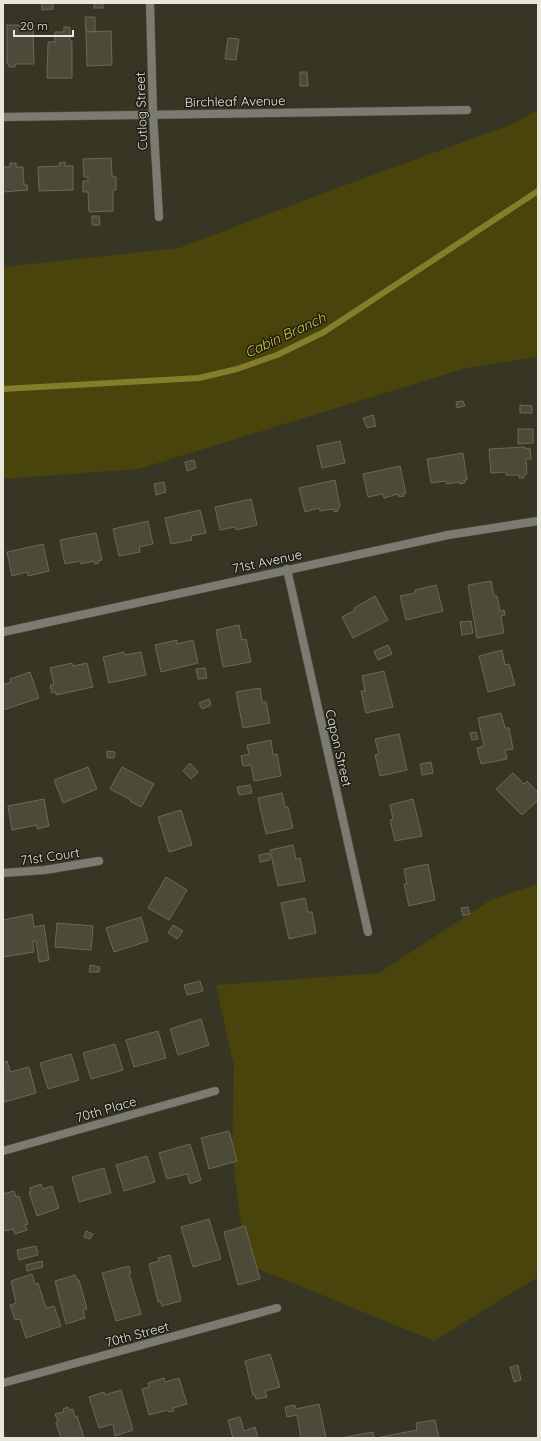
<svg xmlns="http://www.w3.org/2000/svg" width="541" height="1441" viewBox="0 0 541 1441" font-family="Quicksand,sans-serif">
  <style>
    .green { fill: #48440b }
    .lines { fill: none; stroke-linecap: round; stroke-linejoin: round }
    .stream { stroke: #847d2c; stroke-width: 6 }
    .building { fill: #4c4b39; stroke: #6b6956 }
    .minor-casing { stroke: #535241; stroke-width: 9 }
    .minor { stroke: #7b7b72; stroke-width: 8 }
    .labels { text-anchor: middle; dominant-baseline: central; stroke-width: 3; stroke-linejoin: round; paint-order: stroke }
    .street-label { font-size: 13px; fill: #e7e7dc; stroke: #1e1d15 }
    .water-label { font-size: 14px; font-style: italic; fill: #d6cb3a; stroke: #1e1d15 }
  </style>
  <rect width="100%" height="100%" fill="#373624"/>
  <g class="green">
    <path d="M538 109V357L466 368 139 469 3 479V267L179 248 348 184 515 123Z"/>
    <path d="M538 884V1277L434 1341 246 1264 232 1153 234 1067 216 985 379 973 492 899Z"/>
  </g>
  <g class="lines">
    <path class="stream" d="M3 389 199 378 237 369 277 355 324 332 538 191"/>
  </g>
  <g class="building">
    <path d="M42 3H53V9L42 10Z"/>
    <rect x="94" y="3" width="9" height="5"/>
    <path d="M85 17H95V31L86 32Z"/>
    <path d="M7 25H33L34 64H15V67H9V64H7Z"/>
    <path d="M64 27H70V41H72V78H47L48 42H55V32H64Z"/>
    <path d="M111 31 112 65 87 66 86 32Z"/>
    <path d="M228 38 239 39 236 60 225 59Z"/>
    <path d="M300 72H307L308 86H300Z"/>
    <path d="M111 158 112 176 116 177V190H113V211L89 212 88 192H83V181H88V177H84L83 159Z"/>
    <path d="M65 162V166H73V190L39 191 38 167 60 166 59 163Z"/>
    <path d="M10 163H16V167H23L24 185H27L28 190 3 192V167H10Z"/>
    <path d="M92 216H99L100 225H92Z"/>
    <path d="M463 401 465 406 457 408 456 402Z"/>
    <path d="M520 405 532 406V413H520Z"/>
    <path d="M373 415 376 426 367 428 363 418Z"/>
    <path d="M518 429H533V443L518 444Z"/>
    <path d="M340 441 345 463 322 468 317 446Z"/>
    <path d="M525 447V449L530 448 531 459H526L527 474 524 475V478H519V475H506V472L491 473 489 449Z"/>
    <path d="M463 453 467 480H464L465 483 460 484V482L447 484 446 481 431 483 427 459Z"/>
    <path d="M194 460 196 468 187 471 185 462Z"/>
    <path d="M400 466 406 493 403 494 404 496 399 497 398 494 384 498 383 494 368 497 363 474Z"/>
    <path d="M335 480 340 507 338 508V511L334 512V509L320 511 319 508 305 512 299 488Z"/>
    <path d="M164 482 166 492 156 495 154 484Z"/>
    <path d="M251 499 257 525 236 530 235 527 220 530 215 507Z"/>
    <path d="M200 510 206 533 191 536 192 540 171 544 165 518Z"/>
    <path d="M148 521 153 544 139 547 140 552 119 556 113 529Z"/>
    <path d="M96 533 102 560 98 561 99 563 95 564 94 561 81 564 80 561 65 564 60 540Z"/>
    <path d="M43 544 49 571 28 576 27 572 12 576 7 552Z"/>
    <path d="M491 581 494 596H497L500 611 504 610 505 615 501 616 504 633 477 638 468 585Z"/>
    <path d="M436 585 443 611 406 620 400 596 415 593V590Z"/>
    <path d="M375 596 388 620 353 638 342 617 355 610 354 608Z"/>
    <path d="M471 621 473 633 462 635 460 622Z"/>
    <path d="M239 625 242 640 246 639 251 662 223 667 216 630Z"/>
    <path d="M177 640V644L193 640 198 663 161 672 155 645Z"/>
    <path d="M388 645 392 654 378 660 374 651Z"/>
    <path d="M502 650 505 665 509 664 515 685 488 692 479 656Z"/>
    <path d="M124 652V655L141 652 146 675 109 683 103 657Z"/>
    <path d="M72 663 73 666 87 663 93 687 56 695V692L52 693 50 685H54L50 668Z"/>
    <path d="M205 668 207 678 198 679 196 669Z"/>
    <path d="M384 671 393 707 366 713 361 691H365L362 676Z"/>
    <path d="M30 672 39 698 3 710V685L11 682 10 679Z"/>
    <path d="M260 688 262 702H266L270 723 243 728 236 692Z"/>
    <path d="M209 699 211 705 202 709 199 703Z"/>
    <path d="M501 713 505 728H509L513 749 505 750 507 759 481 764 477 748 484 746 478 718Z"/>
    <path d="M476 732 478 739 472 740 470 733Z"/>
    <path d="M399 734 407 770 380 776 375 755 379 754 375 739Z"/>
    <path d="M271 740 273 755 277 754 281 776 254 781 251 765 243 766 241 756 249 754 247 745Z"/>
    <path d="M107 751 115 752 114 758H107Z"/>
    <path d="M431 762 433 773 422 775 420 764Z"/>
    <path d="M190 763 198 772 191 779 183 771Z"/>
    <path d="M88 767 97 789 63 803 54 780Z"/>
    <path d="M122 767 154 784 141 807 130 801 131 800 110 789Z"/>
    <path d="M513 773 524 784 527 781 538 793V800L522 815 496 789Z"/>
    <path d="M250 785 252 793 239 795 237 787Z"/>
    <path d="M282 793 285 807H288L293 828 266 834 258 798Z"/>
    <path d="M44 799 49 826 37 829V825L12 830 8 806Z"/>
    <path d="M413 799 422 836 395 841 390 820 393 819 390 805Z"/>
    <path d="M181 810 192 845 169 852 158 817Z"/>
    <path d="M293 845 296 859 300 858 305 881 278 886 270 850Z"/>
    <path d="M269 853 270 860 260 862 259 855Z"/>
    <path d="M428 864 435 900 409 906 404 884H407L404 869Z"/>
    <path d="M166 877 187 890 169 920 148 908Z"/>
    <path d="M305 898 308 912H312L316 933 289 939 281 903Z"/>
    <path d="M468 907 470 914 463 916 461 908Z"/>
    <path d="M32 914 34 927 44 925 49 960 39 962 36 941H33L34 952 3 957V920Z"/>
    <path d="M141 917 148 941 114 952 106 928Z"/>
    <path d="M57 923 93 926 91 950 55 947Z"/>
    <path d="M173 925 183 931 177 939 168 933Z"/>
    <path d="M90 965 100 967 99 972H89Z"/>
    <path d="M200 981 203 991 187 995 184 985Z"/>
    <path d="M201 1019 209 1045 178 1055 170 1029Z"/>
    <path d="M158 1031 166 1058 134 1067 126 1040Z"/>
    <path d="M115 1044 123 1070 91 1079 83 1053Z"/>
    <path d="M71 1054 79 1080 48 1089 40 1063Z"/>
    <path d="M7 1061 10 1072 29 1067 36 1093 4 1102 3 1062Z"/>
    <path d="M229 1131 237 1161 209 1169 201 1138Z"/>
    <path d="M190 1144 201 1180 190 1184 187 1174 167 1179 159 1153Z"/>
    <path d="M147 1156 155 1182 124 1191 116 1165Z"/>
    <path d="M104 1168 111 1193 79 1202 72 1177Z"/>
    <path d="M41 1184 43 1189 52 1186 59 1208 37 1216 29 1192H31L30 1188Z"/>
    <path d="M14 1191 16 1197 19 1196 28 1224 25 1225 27 1230 15 1234 13 1229 5 1231 3 1226V1194Z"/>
    <path d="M209 1219 221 1259 193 1267 181 1227Z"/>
    <path d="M245 1226 260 1279 238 1285 224 1232Z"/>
    <path d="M86 1231 93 1234 90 1239 84 1237Z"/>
    <path d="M36 1246 38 1255 19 1260 17 1250Z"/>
    <path d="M170 1255 181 1301 162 1306 160 1301 158 1302 149 1264 159 1261 158 1258Z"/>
    <path d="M42 1261 43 1267 27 1271 26 1265Z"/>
    <path d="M129 1266 131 1273H129L141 1314 116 1321 102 1273Z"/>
    <path d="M32 1274 35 1284 38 1283 46 1308 54 1306 61 1326 26 1338 20 1319 15 1320 10 1305 16 1303 11 1281Z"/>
    <path d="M75 1275 77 1280H79L87 1309 83 1310 85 1318 66 1324 55 1281Z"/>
    <path d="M270 1354 280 1387 265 1391 267 1397 256 1399 255 1395H253L245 1361Z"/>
    <path d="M518 1365 521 1380 514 1382 510 1367Z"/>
    <path d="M164 1378 165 1382 179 1378 187 1404 173 1408 174 1411 169 1412 168 1410 149 1415 142 1389 149 1387 148 1383Z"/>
    <path d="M121 1390 133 1430 115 1436 113 1424 99 1428 89 1397 104 1392 105 1395Z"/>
    <path d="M319 1404 326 1438H301L297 1415 287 1417 285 1407 295 1405 296 1409Z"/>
    <path d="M68 1407 69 1410 73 1409 75 1417 77 1416 84 1438H61L56 1423 58 1422 55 1414 64 1412 63 1409Z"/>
    <path d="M240 1417 244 1431 255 1427 258 1438H233L228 1420Z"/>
    <path d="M435 1420 439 1438H376L417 1430 416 1423Z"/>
    <path d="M373 1432 374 1438H341Z"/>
  </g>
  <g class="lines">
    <defs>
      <g id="minor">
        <path d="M150 3 153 114 159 217"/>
        <path d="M3 117 467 110"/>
        <path d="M287 569 368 932"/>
        <path d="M3 632 448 535 538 521"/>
        <path d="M3 873 45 870 99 861"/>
        <path d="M3 1151 215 1091"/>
        <path d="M3 1383 277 1308"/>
      </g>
    </defs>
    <use href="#minor" class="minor-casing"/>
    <use href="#minor" class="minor"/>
  </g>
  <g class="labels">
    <g class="street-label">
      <text transform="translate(235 101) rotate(-1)">Birchleaf Avenue</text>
      <text transform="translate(141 111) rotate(-92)">Cutlog Street</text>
      <text transform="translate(267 561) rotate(-12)">71st Avenue</text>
      <text transform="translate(339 748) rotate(77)">Capon Street</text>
      <text transform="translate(50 856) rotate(-8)">71st Court</text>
      <text transform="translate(106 1109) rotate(-16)">70th Place</text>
      <text transform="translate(137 1334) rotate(-15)">70th Street</text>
    </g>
    <g class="water-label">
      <text transform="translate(285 335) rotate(-25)">Cabin Branch</text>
    </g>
  </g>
  <rect width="541" height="1441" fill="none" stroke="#e7e7dc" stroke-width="8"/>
  <path d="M14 30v6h59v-6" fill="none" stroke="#e7e7dc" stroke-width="2"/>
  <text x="20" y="30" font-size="12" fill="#e7e7dc" stroke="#1e1d15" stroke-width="3" paint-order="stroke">20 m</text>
</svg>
